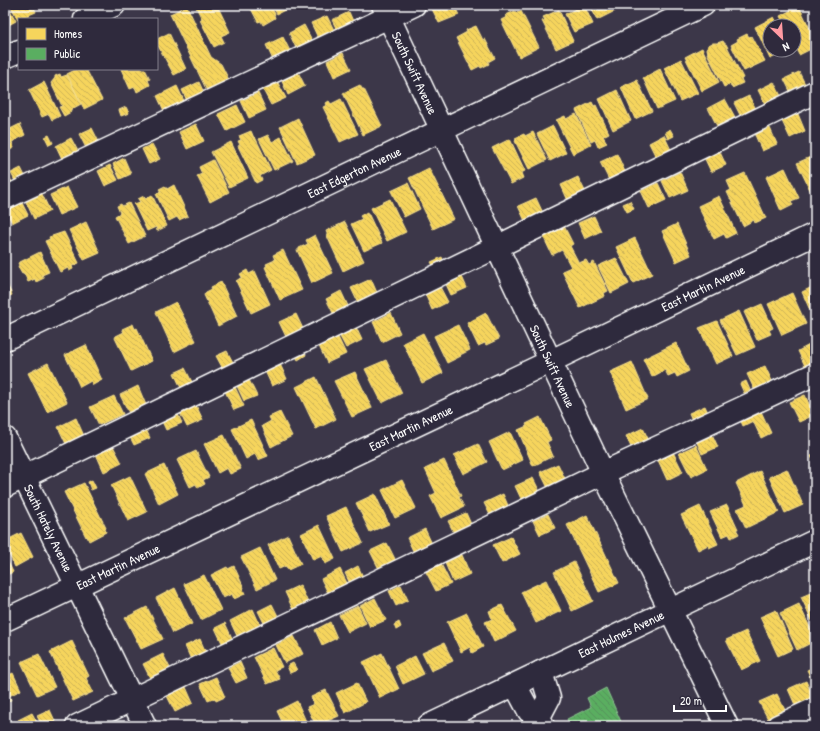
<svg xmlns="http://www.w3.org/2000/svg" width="820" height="731" viewBox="0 0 820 731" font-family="'Patrick Hand',sans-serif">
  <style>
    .homes { fill: url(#homes-back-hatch); stroke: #f9e28d }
    .public { fill: url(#public-back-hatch); stroke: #8cc690 }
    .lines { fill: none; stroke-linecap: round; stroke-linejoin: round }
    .minor-casing { stroke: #fff; stroke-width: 25 }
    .minor { stroke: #2f2a3d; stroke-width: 22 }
    .labels { text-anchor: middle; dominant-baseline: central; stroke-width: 4; stroke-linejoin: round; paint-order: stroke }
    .street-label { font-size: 13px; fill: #fff; stroke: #2f2a3d }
  </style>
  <defs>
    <pattern id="homes-back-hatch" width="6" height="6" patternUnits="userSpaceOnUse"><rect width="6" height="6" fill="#f6d55c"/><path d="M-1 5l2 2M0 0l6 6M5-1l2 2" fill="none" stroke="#ccb358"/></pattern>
    <pattern id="public-back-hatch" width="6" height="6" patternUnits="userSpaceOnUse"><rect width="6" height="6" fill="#5aae61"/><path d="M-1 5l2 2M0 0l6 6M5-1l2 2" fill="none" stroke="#56915b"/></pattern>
  </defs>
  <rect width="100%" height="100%" fill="#3c3749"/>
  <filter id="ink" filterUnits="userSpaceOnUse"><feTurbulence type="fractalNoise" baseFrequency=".025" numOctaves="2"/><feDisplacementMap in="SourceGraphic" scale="8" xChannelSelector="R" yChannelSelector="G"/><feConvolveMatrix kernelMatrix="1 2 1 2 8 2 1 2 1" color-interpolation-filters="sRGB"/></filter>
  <g filter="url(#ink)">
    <g class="homes">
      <path d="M5 5H7L16 21 5 27Z"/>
      <path d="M10 5H33L36 12 19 19V21Z"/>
      <path d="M195 5H217L230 32 221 36 224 42 214 47 200 20 202 19Z"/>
      <path d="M249 5H270L275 14 274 15 275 18 263 25 261 21 258 22Z"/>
      <path d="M272 5H294L277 14Z"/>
      <path d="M435 5H454L459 15 439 23 431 7Z"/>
      <path d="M584 5 593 24 574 32 565 14Z"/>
      <path d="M590 5H627L597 20Z"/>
      <path d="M187 6 211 57 221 64 230 82 208 93 170 14Z"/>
      <path d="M799 6 815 39V47L799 55 794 45V26H785L780 16Z"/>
      <path d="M559 10 573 41 556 49 542 21 545 20 543 17Z"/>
      <path d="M515 11 516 13 521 11 539 47 519 57 501 20 507 17 506 15Z"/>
      <path d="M349 12 356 28 340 36 332 20Z"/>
      <path d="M327 16 335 32 319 40 311 23Z"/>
      <path d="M774 17 779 26H770V50H788L770 59 755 27Z"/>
      <path d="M304 25 313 42 297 50 289 33Z"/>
      <path d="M476 26 483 40 485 39 495 58 488 62 489 64 481 68 480 66 472 70 456 38 467 32 466 30Z"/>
      <path d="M169 33 186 69 174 75 157 44V39Z"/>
      <path d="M747 34 749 37 752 36 765 61 744 71 731 45 738 41 737 39Z"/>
      <path d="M283 37 291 53 274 62 266 45Z"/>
      <path d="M723 41 725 44H726L743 78 741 79 743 83 732 88 730 84 724 87 707 53H708L707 49 708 45 713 43H717Z"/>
      <path d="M702 48 719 82 702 91 685 57Z"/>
      <path d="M343 53 351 69 334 77 327 61Z"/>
      <path d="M681 59 698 93 680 101 664 68Z"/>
      <path d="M77 69H86L102 100 84 109 67 74Z"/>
      <path d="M121 69H145L150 79 148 80 150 85 137 92 135 87 130 89Z"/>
      <path d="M660 69 675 101 657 109 643 78Z"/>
      <path d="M297 70 305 86 288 95 281 79Z"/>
      <path d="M799 72 806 86 791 93 784 79Z"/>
      <path d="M60 74 61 77 67 75 81 104 70 110 71 112 64 116 59 107 62 106 51 83 55 78V76Z"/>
      <path d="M637 80 652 111 635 119 621 87Z"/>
      <path d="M44 82 60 116 52 120 49 114 42 117 29 90Z"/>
      <path d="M199 82 206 97 189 105 182 90Z"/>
      <path d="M774 82 782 98 766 106 758 90Z"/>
      <path d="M278 83 286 98 271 105 263 90Z"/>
      <path d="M360 85 362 89H364L382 126 363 135 343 93Z"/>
      <path d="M177 86 186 105 166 115 157 96Z"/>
      <path d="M617 90 631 121 613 130 599 99Z"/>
      <path d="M258 93 266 110 249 118 241 101Z"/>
      <path d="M749 96 756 109 741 117 734 103Z"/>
      <path d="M341 99 358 134 340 142 323 107 327 105 326 103 329 101 331 104Z"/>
      <path d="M725 99 735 117 717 126 708 108Z"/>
      <path d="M592 102 594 106 596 105 609 133 603 136 607 143 598 147 595 140 591 142 576 110Z"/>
      <path d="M237 105 245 122 227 131 218 114Z"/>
      <path d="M126 107 129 113 121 116 119 110Z"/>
      <path d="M576 114 591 145 573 154 556 120 565 116 566 119Z"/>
      <path d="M798 114 805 131 790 138 782 121Z"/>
      <path d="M298 118 315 155 297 163 280 127Z"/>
      <path d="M20 124 25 135 12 142 14 148 5 152V127L9 125 10 129Z"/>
      <path d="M196 124 204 141 187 149 179 132Z"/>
      <path d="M553 126 566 153 550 161 537 134Z"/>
      <path d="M92 128 101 146 88 152 79 134Z"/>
      <path d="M770 128 777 144 762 151 755 135Z"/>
      <path d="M670 129 674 136 668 139 665 132Z"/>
      <path d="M251 131 254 138 255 137 271 170 260 176 262 180 256 183 238 146 240 145 238 141 241 140 239 136Z"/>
      <path d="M533 132 547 160 529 169 515 141 516 140 515 138 524 134 525 136Z"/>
      <path d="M49 135 53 143 49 145 45 137Z"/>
      <path d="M268 135 272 142 281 137 293 161 274 170 259 139Z"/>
      <path d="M664 135 672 152 657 159 649 143Z"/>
      <path d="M71 138 80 155 64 163 56 146Z"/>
      <path d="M510 139 525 171 521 173 523 178 511 184 492 148Z"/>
      <path d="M231 142 248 178 229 187 211 152Z"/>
      <path d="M152 144 160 159 149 164 142 149Z"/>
      <path d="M719 150 726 165 711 172 704 157Z"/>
      <path d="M617 154 626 174 610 182 600 162Z"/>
      <path d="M815 155V195L813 196 797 163Z"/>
      <path d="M124 158 131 174 120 179 113 164Z"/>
      <path d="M213 160 229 192 210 202 197 176 202 174 199 167Z"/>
      <path d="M110 165 118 180 105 186 98 171Z"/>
      <path d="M21 168 28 182 18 187 11 173Z"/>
      <path d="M429 168 454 219 433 229 409 178Z"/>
      <path d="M785 168 799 198 791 201 793 205 781 211 766 177Z"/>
      <path d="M5 169 15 188 5 193Z"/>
      <path d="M680 172 688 190 670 198 662 181Z"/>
      <path d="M745 173 766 218 755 223 754 220 743 226 727 192 731 190 727 181Z"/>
      <path d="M578 177 587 195 569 203 561 185Z"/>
      <path d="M408 183 420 209 404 217 391 191Z"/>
      <path d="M658 183 666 200 649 208 641 191Z"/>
      <path d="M174 185 188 216 179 220 177 217 169 221 156 194 161 192 159 189 165 186 167 189Z"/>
      <path d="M67 187 77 207 59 215 50 195Z"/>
      <path d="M42 194 50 211 34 219 26 202Z"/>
      <path d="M152 195 167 226 157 231 156 227 147 231 134 204 140 202 138 199 144 196 145 199Z"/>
      <path d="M719 196 736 233 726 238 724 234 714 239 698 206Z"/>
      <path d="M536 198 544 215 526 223 518 206Z"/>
      <path d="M390 199 406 232 387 241 371 208Z"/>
      <path d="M630 201 634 209 627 212 623 204Z"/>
      <path d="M22 203 28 215 12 223 6 211Z"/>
      <path d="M129 203 145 236 129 244 115 216 120 213 117 206 121 204 122 206Z"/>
      <path d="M367 212 368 215H369L382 243 364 251 351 224 362 219 360 216Z"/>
      <path d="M594 216 601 231 585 239 578 223Z"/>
      <path d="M86 222 100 253 84 260 69 230Z"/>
      <path d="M345 222 364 261 343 271 327 236H328L326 231Z"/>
      <path d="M677 224 691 255 676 262 662 231Z"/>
      <path d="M564 226 573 244 570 246 579 263 586 260 589 265 594 262 608 291 604 293 605 296 580 308 562 271 571 267 562 250 552 255 543 236Z"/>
      <path d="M64 232 79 263 72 266 73 269 69 271 68 268 60 272 45 241 50 239 49 237Z"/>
      <path d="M315 235 333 273 312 283 297 250H299V248L308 244 306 240Z"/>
      <path d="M635 238 652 274 633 283 616 247Z"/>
      <path d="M283 250 302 290 280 300 265 267 267 266 266 264 275 260 273 255Z"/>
      <path d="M40 252 49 272 42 275 44 278 36 282 35 279 28 282 24 273 22 274 18 267 19 265 18 263Z"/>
      <path d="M442 257 444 262 434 267 431 262Z"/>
      <path d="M616 258 629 284 611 293 598 266Z"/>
      <path d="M247 270 249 274 255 271 270 304 251 313 236 281 242 277 240 274Z"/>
      <path d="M460 272 467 288 451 295 444 280Z"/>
      <path d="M371 279 378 295 359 305 351 288Z"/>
      <path d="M5 280 12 295 5 298Z"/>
      <path d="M221 282 237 316 218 326 204 295 206 292 212 289 211 287Z"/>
      <path d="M814 286 815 316 813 317 802 292Z"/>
      <path d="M440 287 448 302 432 310 425 294Z"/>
      <path d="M341 291 349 308 334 315 326 299Z"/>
      <path d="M792 293 806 324 782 335 768 304Z"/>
      <path d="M176 302 196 341 174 352 156 312Z"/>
      <path d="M762 304 773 328 769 330 771 334 757 340 744 312Z"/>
      <path d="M739 311 755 347 737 355 720 320Z"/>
      <path d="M391 313 400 333 382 342 373 322Z"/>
      <path d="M486 313 499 339 486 345 485 343 478 346 467 323Z"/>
      <path d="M296 314 305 333 288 341 279 322Z"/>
      <path d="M717 321 733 356 716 364 699 328Z"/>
      <path d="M133 324 135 329 137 328 152 361 131 371 115 338 116 336 124 332 122 329Z"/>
      <path d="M355 325 362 340 346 348 338 333Z"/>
      <path d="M458 325 470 350 460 355 461 356 447 363 434 336Z"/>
      <path d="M423 333 443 373 422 383 403 343Z"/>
      <path d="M337 335 346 354 327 363 318 344Z"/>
      <path d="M676 343 689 371 677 377 675 373 668 376 665 370 652 377 643 359Z"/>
      <path d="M813 343 815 346V364L806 368 798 351Z"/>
      <path d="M86 345 102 380 93 385 91 381 80 387 65 355Z"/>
      <path d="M303 349 306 355 298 360 294 353Z"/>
      <path d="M227 351 234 364 223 369 216 356Z"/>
      <path d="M386 360 402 393 382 403 365 369Z"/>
      <path d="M279 362 287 379 272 386 264 369Z"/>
      <path d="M632 362 648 399 626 409 610 372Z"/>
      <path d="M48 363 67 402 47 412 28 373Z"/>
      <path d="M765 366 773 383 755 391 747 374Z"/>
      <path d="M185 368 192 382 181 388 174 373Z"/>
      <path d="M355 372 372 408 352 417 334 381Z"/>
      <path d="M316 377 336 419 316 429 296 387Z"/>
      <path d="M249 380 257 396 244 401 237 386Z"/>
      <path d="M746 381 750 390 744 393 740 384Z"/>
      <path d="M138 386 146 405 129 413 120 395Z"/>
      <path d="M235 387 244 406 234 410 225 391Z"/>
      <path d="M805 395 814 415 799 422 789 402Z"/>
      <path d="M114 396 123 414 99 425 90 407Z"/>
      <path d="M195 403 203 420 187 427 179 411Z"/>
      <path d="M705 406 710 417 694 425 689 413Z"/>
      <path d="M759 407 771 433 761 438 753 421 743 426 739 417Z"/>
      <path d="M175 408 182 423 166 430 159 415Z"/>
      <path d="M280 412 292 436 271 447 262 426 271 421 269 417Z"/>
      <path d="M540 417 551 440 547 442 553 456 533 466 518 430 527 426 526 424Z"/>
      <path d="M76 418 85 438 67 446 58 427Z"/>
      <path d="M251 420 268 456 258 460 255 454 246 459 232 429Z"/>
      <path d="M143 423 150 438 134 445 127 431Z"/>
      <path d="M643 428 651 445 634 454 626 436Z"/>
      <path d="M510 432 523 460 502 470 489 442Z"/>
      <path d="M711 432 718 447 702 454 696 440Z"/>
      <path d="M224 435 241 469 230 474 227 468 218 473 204 444Z"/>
      <path d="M478 444 487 462 463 474 454 455Z"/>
      <path d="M696 445 707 469 691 477 679 453Z"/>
      <path d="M113 446 122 463 104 472 96 454Z"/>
      <path d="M672 450 683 472 667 480 657 458Z"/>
      <path d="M196 451 209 477 203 480 205 484 198 488 196 484 190 487 177 460Z"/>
      <path d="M815 454V465L811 456Z"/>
      <path d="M444 460 461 496 459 497 464 507 441 518 430 496 436 493 425 469Z"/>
      <path d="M558 464 567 483 550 492 540 472Z"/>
      <path d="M164 465 178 494 159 504 145 474Z"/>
      <path d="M787 469 803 505 785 513 769 477Z"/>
      <path d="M760 471 779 512 746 528 737 509 746 505 736 483Z"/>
      <path d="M130 476 147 512 128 521 111 485Z"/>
      <path d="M533 478 541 494 523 503 515 486Z"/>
      <path d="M92 480 96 488 91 490 88 482Z"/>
      <path d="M402 480 416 508 395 518 382 490Z"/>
      <path d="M84 483 106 528 105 529 106 532 89 541 87 536 86 537 64 492Z"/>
      <path d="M375 494 389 524 370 532 356 503Z"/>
      <path d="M503 494 510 510 492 519 484 503Z"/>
      <path d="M727 505 738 529H736L739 534 731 538 729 534 722 537 710 512Z"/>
      <path d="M700 506 718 544 709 548 708 545 698 550 681 515Z"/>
      <path d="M346 507 363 543 343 552 326 516Z"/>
      <path d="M466 513 474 531 457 539 448 521Z"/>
      <path d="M548 514 555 528 540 535 533 521Z"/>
      <path d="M587 515 619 583 599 592 567 525Z"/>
      <path d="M319 525 335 559 325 564 322 556 313 560 301 534Z"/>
      <path d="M425 529 433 546 415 555 407 538Z"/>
      <path d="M21 533 33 557 15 567 5 546V541Z"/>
      <path d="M288 535 301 564 288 570 286 566 279 569 268 545Z"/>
      <path d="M511 537 520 554 502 563 493 545Z"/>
      <path d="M387 543 398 565 381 573 370 551Z"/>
      <path d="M260 548 275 580 257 589 241 557Z"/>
      <path d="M462 555 470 574 453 582 445 563Z"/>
      <path d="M5 556 13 572 5 576Z"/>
      <path d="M574 562 593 601 572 611 554 572Z"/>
      <path d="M441 564 451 584 436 591 426 572Z"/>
      <path d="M234 566 244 588 243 589 245 594 234 599 232 594 223 598 211 575 227 567 228 569Z"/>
      <path d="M358 566 364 579 351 586 345 573Z"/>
      <path d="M340 569 348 585 329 595 321 579Z"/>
      <path d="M204 575 221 610 201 620 184 584Z"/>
      <path d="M546 580 561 611 536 623 521 592Z"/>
      <path d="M300 585 310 607 295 614 285 592Z"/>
      <path d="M401 585 408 600 396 606 389 591Z"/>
      <path d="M175 588 192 624 173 633 156 598Z"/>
      <path d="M815 591V627L801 597Z"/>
      <path d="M375 598 386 620 370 627 360 606Z"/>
      <path d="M272 604 279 618 265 625 258 611Z"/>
      <path d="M799 604 815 638V641L797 650 780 613Z"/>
      <path d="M502 605 516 631 494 642 485 622 492 619 489 611Z"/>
      <path d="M358 606 366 623 348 632 339 615Z"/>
      <path d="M147 607 163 639 141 649 125 618Z"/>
      <path d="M253 609 261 627 238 638 230 621Z"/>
      <path d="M776 610 793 649 778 656 760 617Z"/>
      <path d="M467 613 483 647 472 653 470 647 461 652 447 622Z"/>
      <path d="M330 622 337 638 322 645 315 630Z"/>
      <path d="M399 622 401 627 396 630 394 625Z"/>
      <path d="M225 623 233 640 223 645 215 628Z"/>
      <path d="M746 631 760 661 741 670 726 640Z"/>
      <path d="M294 636 303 654 285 663 276 645Z"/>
      <path d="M200 639 207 655 192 662 185 646Z"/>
      <path d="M72 641 89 676 86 678 93 692 73 701 50 652Z"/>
      <path d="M444 643 453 661 431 671 422 653Z"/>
      <path d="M273 648 282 667 275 670 280 679 267 684 254 657Z"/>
      <path d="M382 653 399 689 380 698 363 662Z"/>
      <path d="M39 654 55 687 37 695 21 662Z"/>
      <path d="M163 654 171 670 151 680 143 664Z"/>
      <path d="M415 656 424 674 403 684 395 666Z"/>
      <path d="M240 662 247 678 236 683 228 668Z"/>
      <path d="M293 663 297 670 290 673 287 666Z"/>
      <path d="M812 668 815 675V686L807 670Z"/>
      <path d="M13 673 21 690 9 696 11 700 5 703V677Z"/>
      <path d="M216 677 225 697 216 701 215 698 208 701 200 684Z"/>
      <path d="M806 681 814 699 796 707 788 689Z"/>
      <path d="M357 683 366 702 345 713 336 693Z"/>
      <path d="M185 685 193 703 175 712 166 694Z"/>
      <path d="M326 690 339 716 316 726 307 707 314 704 311 697Z"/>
      <path d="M777 694 785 710 768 719 759 702Z"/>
      <path d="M297 701 308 726H284L277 711Z"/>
      <path d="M50 710 57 725 42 726 37 716Z"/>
      <path d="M32 713 39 726H21L18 720Z"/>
    </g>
    <path class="public" d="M606 688 623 726H569L570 725 567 719 591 707 587 698Z"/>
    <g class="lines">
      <defs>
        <g id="minor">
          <path id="s1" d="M383 5 603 473 727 726"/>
          <path d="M85 19 114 5"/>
          <path d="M5 57 19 51"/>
          <path d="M5 198 414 5"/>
          <path id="s2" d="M5 339 703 5"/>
          <path id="s3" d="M5 438 145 726"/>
          <path d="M5 486 815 92"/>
          <path id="s4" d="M5 620 551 361 815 234"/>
          <path d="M515 685 529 711 539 717 543 726"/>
          <path d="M539 717 549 698 541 672"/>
          <path d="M77 726 603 473 815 374"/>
          <path id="s5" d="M428 726 815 541"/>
          <path d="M778 726 815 709"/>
        </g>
      </defs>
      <use href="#minor" class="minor-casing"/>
      <use href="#minor" class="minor"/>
    </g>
  </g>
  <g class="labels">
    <g class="street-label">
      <text stroke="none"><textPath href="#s1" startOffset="75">South Swift Avenue</textPath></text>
      <text stroke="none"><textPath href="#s2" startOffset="387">East Edgerton Avenue</textPath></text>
      <text stroke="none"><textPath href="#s4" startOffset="773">East Martin Avenue</textPath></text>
      <text stroke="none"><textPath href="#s1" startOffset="399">South Swift Avenue</textPath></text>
      <text stroke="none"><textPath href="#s4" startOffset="449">East Martin Avenue</textPath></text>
      <text stroke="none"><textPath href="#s3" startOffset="100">South Hately Avenue</textPath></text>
      <text stroke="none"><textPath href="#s4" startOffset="125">East Martin Avenue</textPath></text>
      <text stroke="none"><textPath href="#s5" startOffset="214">East Holmes Avenue</textPath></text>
    </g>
  </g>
  <rect width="820" height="731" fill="none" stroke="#2f2a3d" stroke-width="20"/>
  <rect x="10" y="10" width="800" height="711" fill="none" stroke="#fff" stroke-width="1.5" filter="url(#ink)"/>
  <rect x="18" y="18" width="140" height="52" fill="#2f2a3d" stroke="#827f8b"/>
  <rect x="26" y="28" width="20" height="12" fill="#f6d55c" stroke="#827f8b"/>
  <text x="54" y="38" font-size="12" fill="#ffffff">Homes</text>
  <rect x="26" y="48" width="20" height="12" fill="#5aae61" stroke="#827f8b"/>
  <text x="54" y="58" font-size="12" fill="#ffffff">Public</text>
  <g transform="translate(782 38) rotate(155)"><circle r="19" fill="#2f2a3d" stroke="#827f8b"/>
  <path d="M0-3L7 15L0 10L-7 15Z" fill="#ff9aa2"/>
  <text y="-6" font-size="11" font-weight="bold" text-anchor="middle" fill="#ffffff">N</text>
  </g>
  <path d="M674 705v6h52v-6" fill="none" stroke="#ffffff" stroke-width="2"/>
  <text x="680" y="705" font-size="12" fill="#ffffff" stroke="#2f2a3d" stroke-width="3" paint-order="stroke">20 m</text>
</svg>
